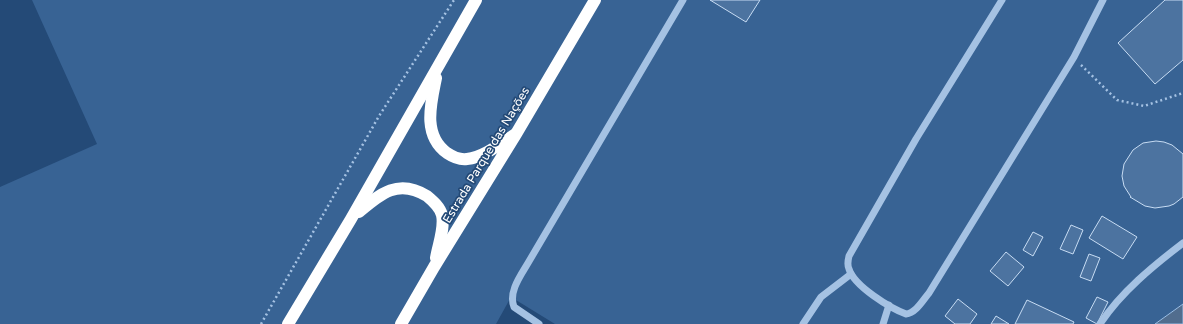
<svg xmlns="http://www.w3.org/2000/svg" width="1183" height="324" viewBox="0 0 1183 324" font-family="'Varela Round',sans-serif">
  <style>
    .green { fill: #386394 }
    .water { fill: #516d8e; stroke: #99bde4 }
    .building { fill: #4c73a0; stroke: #c7dcf3 }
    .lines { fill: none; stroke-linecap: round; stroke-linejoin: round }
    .path { stroke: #a5c2e3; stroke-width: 2.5; stroke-dasharray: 2 3; stroke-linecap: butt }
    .minor { stroke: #a5c2e3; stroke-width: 7 }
    .highway { stroke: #fff; stroke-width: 12 }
    .labels { text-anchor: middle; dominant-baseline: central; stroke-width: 3.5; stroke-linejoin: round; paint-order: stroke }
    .street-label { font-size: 12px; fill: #fff; stroke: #244a77 }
  </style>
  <rect width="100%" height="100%" fill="#244a77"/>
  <path class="green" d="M32 0H1183V304L1155 324H555L511 297 496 324H0V187L97 144Z"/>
  <path class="water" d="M1183 304V324H1155Z"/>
  <g class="building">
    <path d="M710 0H760L746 22Z"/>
    <path d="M1165 0H1183V60L1155 84 1118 43Z"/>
    <path d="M1156 141 1164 142 1172 145 1183 154V197L1174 204 1169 206 1155 208 1145 206 1130 197H1131L1124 186 1122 176 1124 164 1133 150 1143 143Z"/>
    <path d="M1102 216 1137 237 1123 259 1089 238Z"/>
    <path d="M1071 225 1083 230 1073 254 1060 249Z"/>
    <path d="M1033 232 1043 237 1033 256 1023 250Z"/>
    <path d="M1006 252 1024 267 1008 286 990 271Z"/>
    <path d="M1089 254 1100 258 1091 281 1080 277Z"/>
    <path d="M1097 297 1108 302 1097 324 1086 318Z"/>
    <path d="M958 299 977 314 970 324H955L945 316Z"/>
    <path d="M1027 300 1074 322 1073 324H1015Z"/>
    <path d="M996 316 1009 324H991Z"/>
  </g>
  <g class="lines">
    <g class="path">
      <path d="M1081 65 1117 100 1144 106 1183 93"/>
      <path d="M261 324 379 116 454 0"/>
    </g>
    <g class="minor">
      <path d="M1002 0 916 139 849 256C848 260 847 265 849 269 854 286 890 308 906 314 916 313 923 300 929 293L1074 57 1103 0"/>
      <path d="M539 324 514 307C508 292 521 275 528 263L683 0"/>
      <path d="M803 324 821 297 851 274"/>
      <path d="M883 324 889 305"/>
      <path d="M1100 324C1121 292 1153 266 1183 243"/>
    </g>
    <g class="highway">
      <path d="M436 78C431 103 422 135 447 153 453 157 460 160 467 159 484 157 500 144 514 135"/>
      <path d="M359 212C380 194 398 178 427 196 433 201 440 207 442 215 445 228 438 245 436 258"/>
      <path d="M288 324 351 219 476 0"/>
      <path d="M401 324 434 267 516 134 595 0"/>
    </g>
  </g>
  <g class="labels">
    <g class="street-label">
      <text transform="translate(486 155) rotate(-59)">Estrada Parque das Nações</text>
    </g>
  </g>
</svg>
